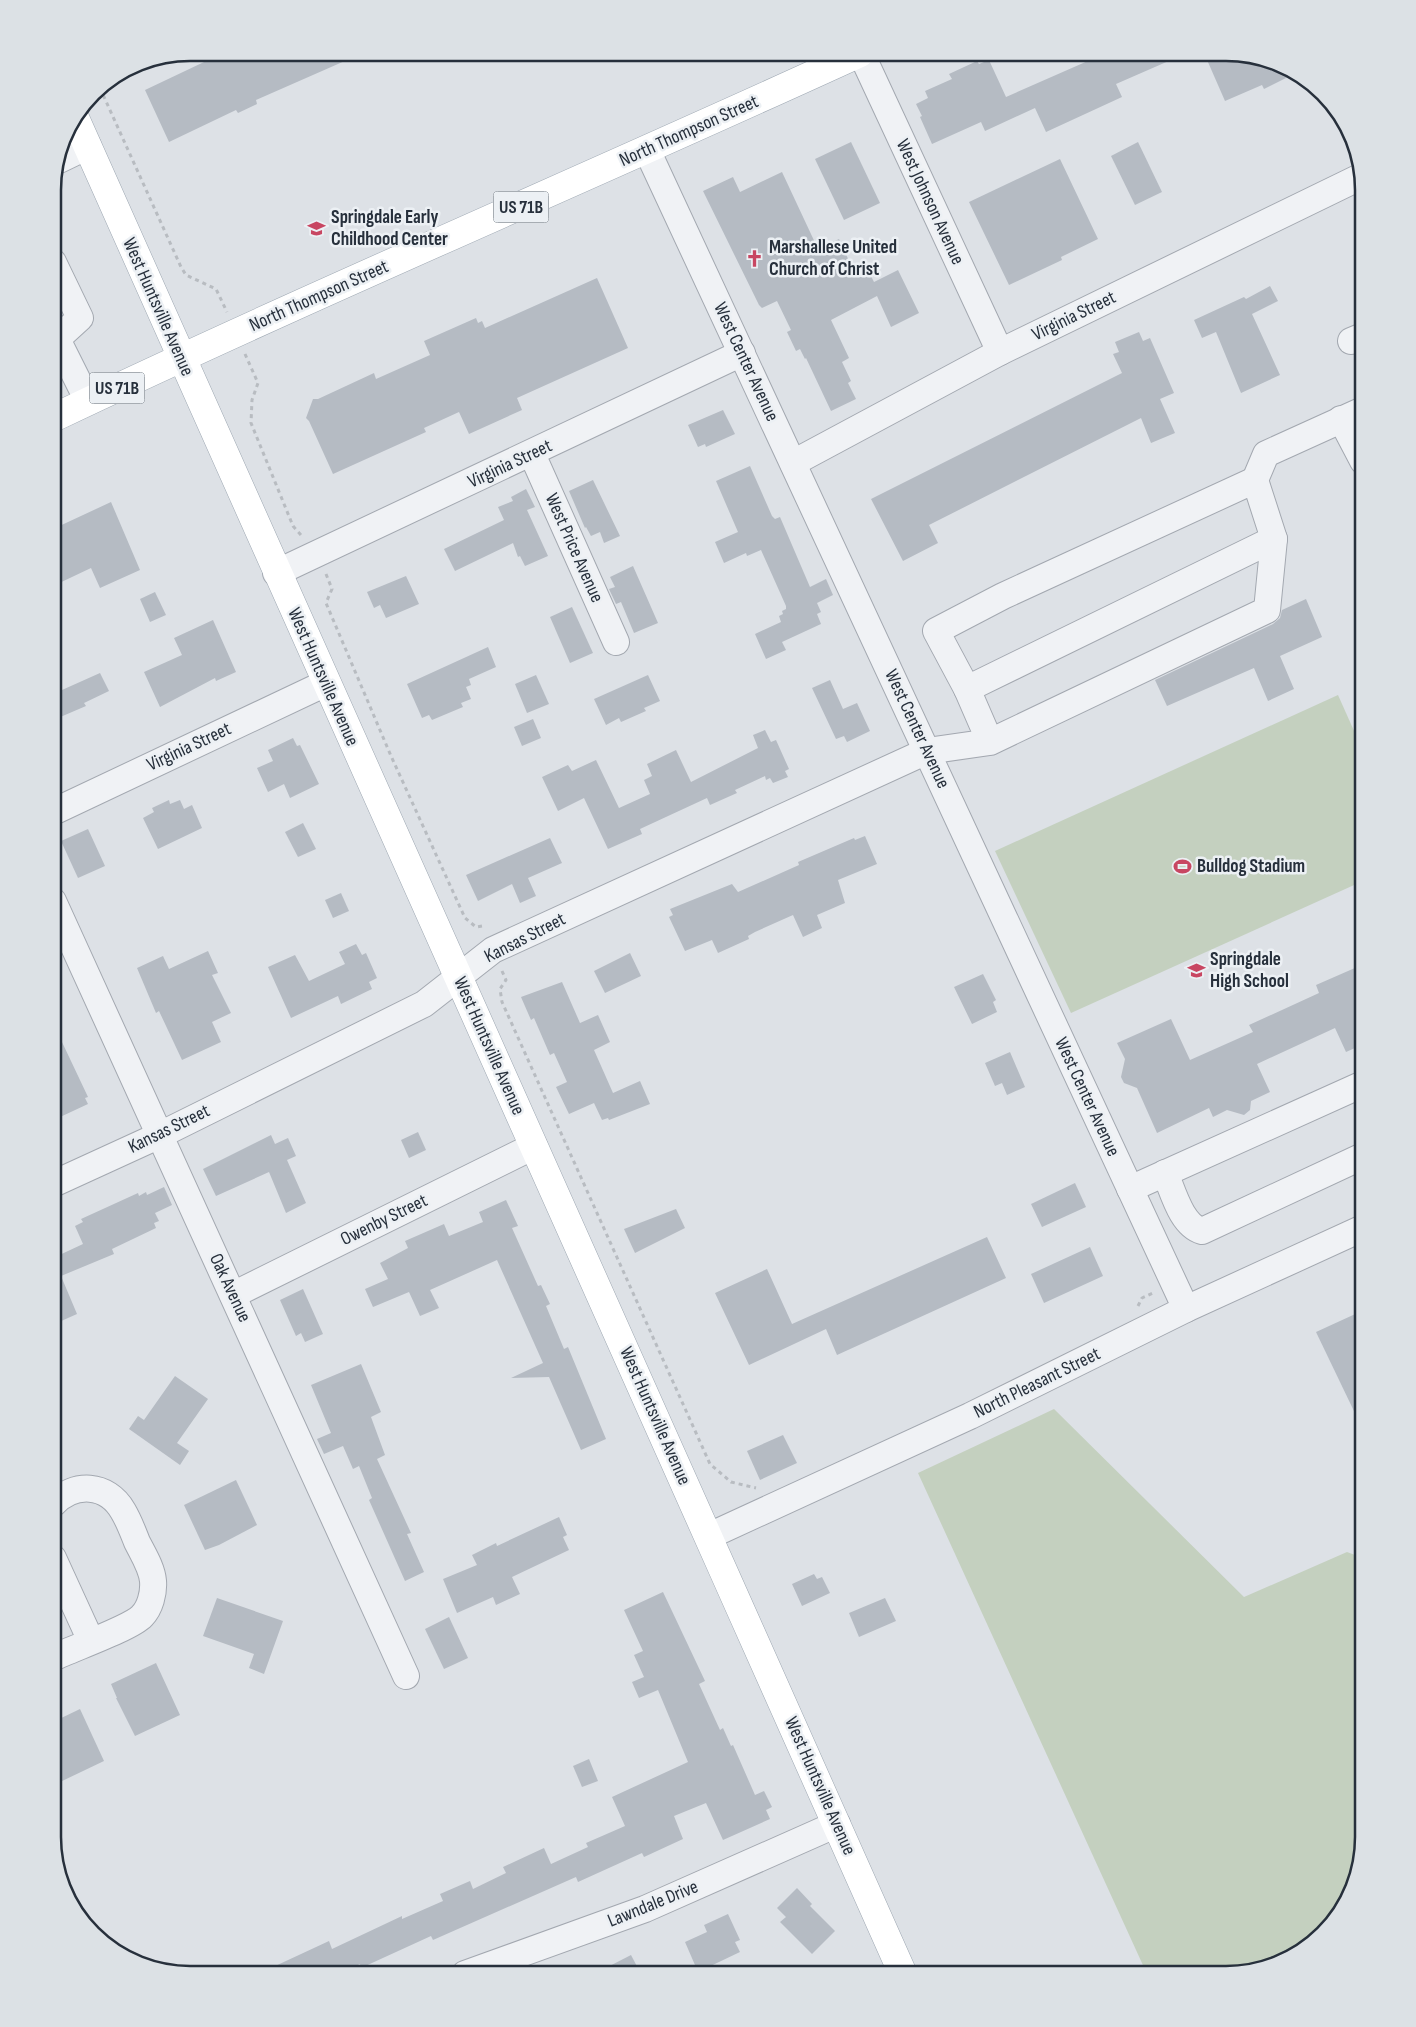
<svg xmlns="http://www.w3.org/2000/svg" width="1416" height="2027" viewBox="0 0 1416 2027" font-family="'Sofia Sans Condensed',sans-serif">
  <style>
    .green { fill: #c4d0bf }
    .building { fill: #b5bbc3 }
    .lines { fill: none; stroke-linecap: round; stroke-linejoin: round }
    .minor-casing { stroke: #a3a8b0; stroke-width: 28 }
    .major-casing { stroke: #9da7b2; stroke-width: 29 }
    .path { stroke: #b8bcc1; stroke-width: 3; stroke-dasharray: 4 4; stroke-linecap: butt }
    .minor { stroke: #f0f2f5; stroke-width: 26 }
    .major { stroke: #fff; stroke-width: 28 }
    .labels { text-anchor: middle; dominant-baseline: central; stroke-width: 5; stroke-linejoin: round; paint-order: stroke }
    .shield { fill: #ecf0f4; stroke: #626a73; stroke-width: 1 }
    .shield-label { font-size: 18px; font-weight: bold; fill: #27303c }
    .street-label { font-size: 19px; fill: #27303c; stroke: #ecf0f4 }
    .poi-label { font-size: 19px; font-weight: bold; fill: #27303c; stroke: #ecf0f4; text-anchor: start }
    .rim { fill: none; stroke: #27303c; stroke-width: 2.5 }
  </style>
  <rect width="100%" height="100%" fill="#dde1e6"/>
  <g class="green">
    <path d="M1338 695 1363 751V881L1071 1013 995 851Z"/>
    <path d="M1054 1409 1244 1597 1347 1552 1363 1558V1837L1345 1905 1295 1956 1226 1974H1147L918 1473Z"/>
  </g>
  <g class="building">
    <path d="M223 53H363L256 100 257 104 238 113 236 110 169 142 145 90Z"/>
    <path d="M1106 53H1187L1116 84 1122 97 1046 132 1035 108 985 131 981 122 932 144 920 117 922 116 916 104 928 98 925 91 952 79 949 74 977 61 979 64 989 60 1006 97Z"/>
    <path d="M1204 53H1234L1296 73 1264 89 1262 85 1225 101Z"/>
    <path d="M851 142 880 203 844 220 815 159Z"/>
    <path d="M1138 142 1162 192 1135 205 1111 156Z"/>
    <path d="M1060 159 1098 239 1061 257 1062 260 1009 285 969 202Z"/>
    <path d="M782 172 818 249 839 239 855 274 867 268 874 282 898 270 919 313 891 327 877 296 831 320 849 358 842 362 851 381 848 383 856 399 831 411 806 358 805 359 800 349 796 351 787 332 791 330 777 301 762 308 759 305 703 191 733 177 740 192Z"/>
    <path d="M597 278 628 348 517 398 522 410 469 434 459 412 424 428 426 432 333 474 309 421 306 418 313 399H318L374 373 376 379 430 355 424 341 476 318 478 323 482 321 485 328Z"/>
    <path d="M1270 286 1278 301 1252 314 1280 375 1241 393 1216 332 1202 338 1194 320 1244 297 1246 299Z"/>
    <path d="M1139 332 1143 341 1150 338 1174 393 1160 399 1175 433 1151 443 1141 418 929 525 938 543 903 561 871 499 1122 373 1113 354 1119 352 1115 342Z"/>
    <path d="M723 410 735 434 706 447 705 444 698 447 688 425Z"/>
    <path d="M750 466 772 516 775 519 780 517 810 587 826 579 833 595 817 603 821 612 817 614 821 624 782 642 786 650 766 659 755 634 781 622 779 616 783 614 782 611 786 609V606L761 550 747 556 746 553 724 563 715 542 738 532 716 481Z"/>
    <path d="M593 480 620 536 604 543 600 532 591 536 586 527 585 528 569 491Z"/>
    <path d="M526 489 535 507 527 510 548 556 525 566 520 556 518 557 513 543 455 571 444 549 504 520 498 507 513 501 511 497Z"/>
    <path d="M111 502 140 570 100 588 91 568 53 586V529Z"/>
    <path d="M633 566 658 623 634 633 621 602 616 604 609 589 615 587 610 577Z"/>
    <path d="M406 576 419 604 386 618 380 605 374 608 367 592Z"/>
    <path d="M155 592 166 615 150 622 140 599Z"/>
    <path d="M1306 599 1322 637 1280 656 1294 689 1268 701 1254 668 1167 706 1155 680 1273 624 1280 618 1282 610Z"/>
    <path d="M572 607 593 653 570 663 550 617Z"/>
    <path d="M213 620 236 672 216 681 215 678 160 707 144 672 182 655 174 638Z"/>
    <path d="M488 647 496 667 469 679 471 685 466 687 471 699 461 703 463 707 432 720 429 715 422 718 407 684Z"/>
    <path d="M100 673 109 691 84 703 86 706 58 718 53 706V694Z"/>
    <path d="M536 675 549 704 527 713 515 684Z"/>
    <path d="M648 675 660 701 644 708 646 711 621 722 619 718 606 725 594 699Z"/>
    <path d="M830 680 843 709 857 703 870 731 847 742 844 736 836 739 812 688Z"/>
    <path d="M533 719 541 738 522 746 514 727Z"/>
    <path d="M765 730 771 742 776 740 789 769 785 771 788 777 773 783 770 778 766 780 765 776 735 790 737 793 710 805 707 798 640 829 642 834 608 849 584 798 558 811 542 777 568 765 572 771 596 760 619 808 650 794 644 780 652 776 647 764 676 750 691 782 758 748 753 735Z"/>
    <path d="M293 738 297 746 300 745 319 784 290 798 284 784 268 792 257 768 273 761 268 750Z"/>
    <path d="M169 800 170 804 180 800 184 809 192 805 202 828 158 849 143 818 154 812 152 808Z"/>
    <path d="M303 823 316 849 298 857 285 832Z"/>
    <path d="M88 829 105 866 78 878 61 841Z"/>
    <path d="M865 836 877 864 838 880 845 903 817 915 822 928 803 937 793 915 755 932 748 936 749 939 718 953 712 940 685 951 669 917 673 915 670 909 732 884 738 892 799 865 798 862 854 838 855 840Z"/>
    <path d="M550 838 562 863 528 878 536 896 520 903 512 884 478 901 466 875Z"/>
    <path d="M341 893 349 911 333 918 325 900Z"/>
    <path d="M356 944 362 955 366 953 377 978 369 982 372 989 341 1004 338 996 291 1018 268 967 295 955 309 981 345 964 339 952Z"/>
    <path d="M208 951 218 973 212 975 231 1013 212 1022 221 1042 182 1060 159 1011 156 1013 137 968 163 956 169 969Z"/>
    <path d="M630 953 641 976 605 993 594 971Z"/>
    <path d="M1364 964V1044L1346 1052 1335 1028 1257 1064 1270 1092 1251 1101 1250 1110 1244 1115 1227 1110 1213 1117 1209 1108 1157 1133 1137 1088 1124 1083 1121 1077 1125 1059 1117 1043 1171 1019 1190 1060 1253 1032 1249 1025 1319 993 1316 985Z"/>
    <path d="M983 974 996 1000 993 1002 997 1012 972 1024 954 987Z"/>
    <path d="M562 982 580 1023 598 1015 610 1042 594 1050 613 1093 640 1081 650 1104 609 1120 608 1118 602 1120 594 1103 569 1114 556 1087 567 1082 554 1053 550 1055 534 1018 531 1020 521 997Z"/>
    <path d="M53 1023 88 1097 85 1098 88 1104 58 1118 53 1107Z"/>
    <path d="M1010 1052 1025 1087 1007 1095 1002 1083 995 1086 985 1063Z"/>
    <path d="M418 1132 426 1150 409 1158 401 1140Z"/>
    <path d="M271 1135 275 1144 288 1138 296 1156 287 1160 306 1203 286 1213 269 1172 216 1196 203 1169Z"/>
    <path d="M1075 1183 1086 1207 1042 1227 1031 1204Z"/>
    <path d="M164 1187 172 1205 155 1213 159 1221 154 1223 156 1228 112 1249 114 1254 61 1276 77 1314 59 1322 53 1307V1258L83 1244 75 1226 83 1222 81 1219 138 1193 139 1196 146 1192 147 1195Z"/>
    <path d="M506 1200 518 1226 512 1228 538 1286 541 1285 550 1304 546 1306 564 1349 568 1347 606 1439 581 1450 549 1377 511 1378 543 1363 497 1260 430 1290 439 1308 420 1316 409 1292 373 1307 365 1289 388 1279 380 1263 408 1248 405 1241 444 1224 449 1236 483 1222 479 1212Z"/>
    <path d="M676 1209 685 1228 635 1253 624 1229Z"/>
    <path d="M987 1237 1006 1278 837 1355 826 1329 749 1365 715 1293 767 1269 792 1324Z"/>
    <path d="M1090 1247 1103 1276 1044 1303 1031 1274Z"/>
    <path d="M303 1289 323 1334 305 1342 301 1333 296 1336 280 1300Z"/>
    <path d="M1364 1310V1432L1316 1332Z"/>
    <path d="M361 1364 381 1412 371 1417 385 1455 377 1459 411 1533 407 1534 424 1572 405 1581 369 1500 372 1498 359 1466 353 1469 343 1446 324 1454 317 1439 331 1433 311 1385Z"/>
    <path d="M175 1376 208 1399 177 1443 189 1451 180 1465 129 1429 138 1416 144 1420Z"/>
    <path d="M783 1435 797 1463 760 1480 747 1451Z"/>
    <path d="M236 1480 257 1525 219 1545 205 1550 184 1505Z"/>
    <path d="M559 1517 567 1535 563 1537 569 1550 512 1577 520 1594 496 1605 493 1597 457 1613 443 1579 477 1565 472 1555 496 1543 497 1546Z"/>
    <path d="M814 1574 817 1579 822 1577 830 1593 802 1606 792 1584Z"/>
    <path d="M663 1592 705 1681 699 1684 720 1730 723 1728 731 1746 733 1745 755 1795 764 1791 772 1807 766 1810 770 1819 723 1840 706 1803 674 1816 683 1839 644 1857 642 1853 578 1882 576 1877 433 1940 431 1936 361 1968 360 1964 338 1974H258L329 1941 332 1949 402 1916V1919L443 1901 440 1894 470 1881 473 1889 506 1873 503 1867 544 1848 551 1864 588 1847 586 1843 625 1826 612 1797 688 1762 658 1690 639 1698 632 1682 644 1677 634 1655 643 1651 624 1610Z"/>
    <path d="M217 1598 283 1621 264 1674 249 1668 254 1654 203 1636Z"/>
    <path d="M885 1598 896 1621 859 1637 849 1613Z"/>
    <path d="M449 1617 468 1658 444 1669 425 1629Z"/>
    <path d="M156 1663 180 1715 135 1736 116 1698H117L111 1684Z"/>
    <path d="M80 1709 104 1761 60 1782 53 1768V1722Z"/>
    <path d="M589 1759 598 1781 582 1787 573 1766Z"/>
    <path d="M797 1888 812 1904 810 1906 835 1931 812 1954 780 1922 786 1917 777 1908Z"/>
    <path d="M728 1914 740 1940 735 1942 740 1952 698 1972 685 1942 707 1932 704 1925Z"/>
    <path d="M631 1955 641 1974H594Z"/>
  </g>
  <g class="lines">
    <defs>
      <g id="minor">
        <path d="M861 53 1000 352"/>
        <path d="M647 150 1186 1309"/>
        <path d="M59 160 88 146"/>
        <path d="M53 262 80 318 57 339 88 401"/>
        <path d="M1351 341 1363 336"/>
        <path d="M1341 419 1363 461"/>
        <path d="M532 454 616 642"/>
        <path d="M793 463 1000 352 1360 177"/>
        <path d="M1255 480 1266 454 1363 410"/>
        <path d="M276 573 742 353"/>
        <path d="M967 689 1274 539"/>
        <path d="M53 812 326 683"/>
        <path d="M53 901 406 1676"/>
        <path d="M1165 1173C1173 1191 1181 1225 1202 1231L1363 1156"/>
        <path d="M53 1184 160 1135 424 1004 493 950 927 751 990 742 1267 610 1274 539 1255 480 1003 596 936 631 967 689 990 742"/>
        <path d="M1130 1189 1363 1084"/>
        <path d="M233 1295 534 1146"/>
        <path d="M709 1536 970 1416 1186 1309 1363 1228"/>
        <path d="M53 1558 91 1641"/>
        <path d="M53 1658C71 1649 131 1628 142 1616 150 1608 154 1593 153 1581 152 1568 143 1554 137 1542 133 1532 129 1521 123 1511 107 1483 74 1482 53 1504"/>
        <path d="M465 1974 645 1909 837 1824"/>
      </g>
      <g id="major">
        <path d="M75 118C349 738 628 1355 903 1974"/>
        <path d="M53 418C320 291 592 176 860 53"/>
      </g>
    </defs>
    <use href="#minor" class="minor-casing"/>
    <use href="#major" class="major-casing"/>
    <g class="path">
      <path d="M100 88 181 267 186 275 216 289 227 312"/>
      <path d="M245 354 258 383 252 400 251 423 293 526 301 535"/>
      <path d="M326 574 332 589 326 603 391 756 465 918 476 927 482 926 483 929"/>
      <path d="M502 971 506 980 500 989 502 1002 710 1464 731 1482 756 1488"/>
      <path d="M1138 1306 1142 1298 1153 1293"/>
    </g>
    <use href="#minor" class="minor"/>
    <use href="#major" class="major"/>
  </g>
  <defs>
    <symbol id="school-bare" viewBox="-9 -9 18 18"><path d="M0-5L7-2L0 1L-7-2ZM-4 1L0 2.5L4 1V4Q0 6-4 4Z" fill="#c84662" stroke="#ecf0f4" stroke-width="2.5" paint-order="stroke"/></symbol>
    <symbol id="church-bare" viewBox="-9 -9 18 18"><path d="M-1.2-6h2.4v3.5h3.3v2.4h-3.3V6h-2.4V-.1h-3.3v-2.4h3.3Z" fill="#c84662" stroke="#ecf0f4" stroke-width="2.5" paint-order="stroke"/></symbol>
    <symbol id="stadium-bare" viewBox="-9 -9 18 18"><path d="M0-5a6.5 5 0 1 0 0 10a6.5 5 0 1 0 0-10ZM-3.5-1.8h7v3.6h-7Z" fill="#c84662" stroke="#ecf0f4" stroke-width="2.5" paint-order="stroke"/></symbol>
  </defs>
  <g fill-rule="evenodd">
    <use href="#school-bare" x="304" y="216" width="25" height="25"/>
    <use href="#church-bare" x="742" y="246" width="25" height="25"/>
    <use href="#stadium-bare" x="1170" y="854" width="25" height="25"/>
    <use href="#school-bare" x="1184" y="958" width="25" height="25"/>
  </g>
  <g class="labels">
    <g class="shield">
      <rect x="493.5" y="191.5" width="55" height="31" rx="4"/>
      <rect x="89.5" y="372.5" width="55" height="31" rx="4"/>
    </g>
    <g class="shield-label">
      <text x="521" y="207">US 71B</text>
      <text x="117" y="388">US 71B</text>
    </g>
    <g class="street-label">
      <text transform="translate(689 131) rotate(-24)">North Thompson Street</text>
      <text transform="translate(930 202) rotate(65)">West Johnson Avenue</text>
      <text transform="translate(319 296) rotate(-24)">North Thompson Street</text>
      <text transform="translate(158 307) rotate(66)">West Huntsville Avenue</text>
      <text transform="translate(1074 316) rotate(-26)">Virginia Street</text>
      <text transform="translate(746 362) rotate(65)">West Center Avenue</text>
      <text transform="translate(510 464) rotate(-25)">Virginia Street</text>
      <text transform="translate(574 548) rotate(66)">West Price Avenue</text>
      <text transform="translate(323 677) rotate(66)">West Huntsville Avenue</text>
      <text transform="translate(917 729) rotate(65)">West Center Avenue</text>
      <text transform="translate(189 747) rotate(-25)">Virginia Street</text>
      <text transform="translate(525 938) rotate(-27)">Kansas Street</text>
      <text transform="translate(489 1046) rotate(66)">West Huntsville Avenue</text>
      <text transform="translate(1087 1097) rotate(65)">West Center Avenue</text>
      <text transform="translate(169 1129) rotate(-26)">Kansas Street</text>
      <text transform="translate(384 1220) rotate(-26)">Owenby Street</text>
      <text transform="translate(230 1288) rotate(65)">Oak Avenue</text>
      <text transform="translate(1037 1383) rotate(-26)">North Pleasant Street</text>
      <text transform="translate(655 1416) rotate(66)">West Huntsville Avenue</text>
      <text transform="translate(820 1786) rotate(66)">West Huntsville Avenue</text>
      <text transform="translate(653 1904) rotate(-22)">Lawndale Drive</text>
    </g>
    <g class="poi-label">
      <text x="331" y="217">Springdale Early<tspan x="331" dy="22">Childhood Center</tspan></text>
      <text x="769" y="247">Marshallese United<tspan x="769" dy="22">Church of Christ</tspan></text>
      <text x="1197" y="866">Bulldog Stadium</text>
      <text x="1210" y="959">Springdale<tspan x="1210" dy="22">High School</tspan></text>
    </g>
  </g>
  <path d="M0 0H1416V2027H0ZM190 61H1226A129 129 0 0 1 1355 190V1837A129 129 0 0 1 1226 1966H190A129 129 0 0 1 61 1837V190A129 129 0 0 1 190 61Z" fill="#dce1e5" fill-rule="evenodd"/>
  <path class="rim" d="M190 61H1226A129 129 0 0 1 1355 190V1837A129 129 0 0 1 1226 1966H190A129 129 0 0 1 61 1837V190A129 129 0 0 1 190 61Z"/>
</svg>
